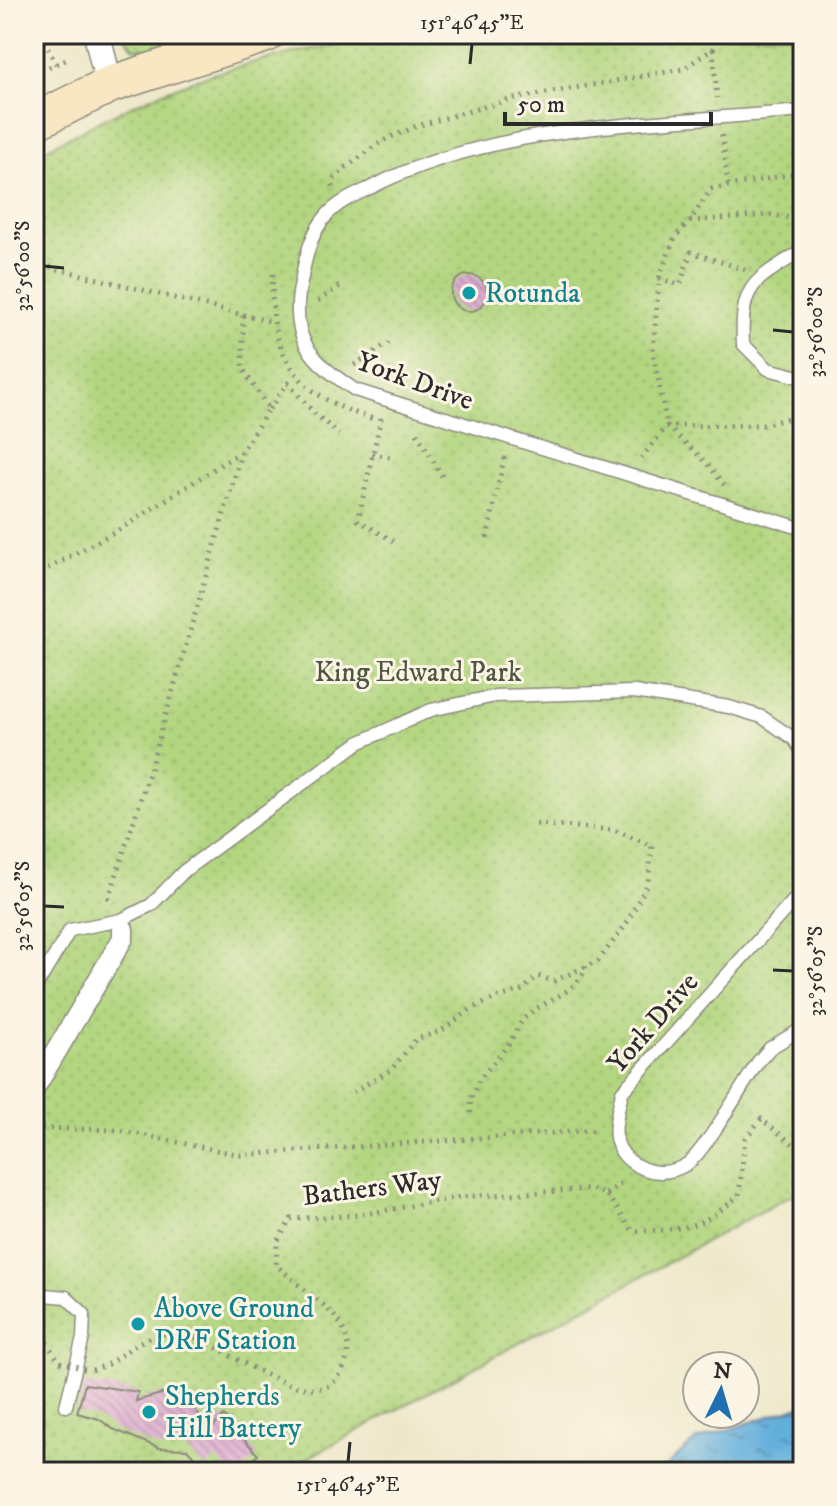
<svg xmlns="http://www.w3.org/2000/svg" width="837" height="1506" viewBox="0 0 837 1506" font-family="'IM FELL DW Pica',serif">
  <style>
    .park { fill: url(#park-dots); stroke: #6e8056; stroke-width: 2 }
    .water { fill: url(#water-ripples); stroke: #476d84; stroke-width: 2 }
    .building { fill: url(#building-back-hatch) }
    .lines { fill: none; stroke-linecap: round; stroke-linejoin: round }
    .service-casing { stroke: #8c8a7b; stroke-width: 15 }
    .pedestrian-casing { stroke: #8c8a7b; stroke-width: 23 }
    .minor-casing { stroke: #8c8a7b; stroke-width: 29 }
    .secondary-casing { stroke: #8c8a7b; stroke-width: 39 }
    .path { stroke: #8c8a7b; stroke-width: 5; stroke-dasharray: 2 6; stroke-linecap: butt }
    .service { stroke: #fff; stroke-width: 12 }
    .pedestrian { stroke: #fff; stroke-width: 20 }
    .minor { stroke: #fff; stroke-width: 26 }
    .secondary { stroke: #f9e7c3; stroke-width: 36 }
    .path-bridge { stroke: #8c8a7b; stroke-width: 5; stroke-dasharray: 2 6; stroke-linecap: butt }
    .ticks { fill: none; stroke: #2b2b2b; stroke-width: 3 }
    .culture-dot { fill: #0f9aa8; stroke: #fcf5e5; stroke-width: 3 }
    .labels { text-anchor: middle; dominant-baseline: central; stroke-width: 6; stroke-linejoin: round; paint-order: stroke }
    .culture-label { font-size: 28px; fill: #0d838f; stroke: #fcf5e5; text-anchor: start }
    .street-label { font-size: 28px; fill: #2b2b2b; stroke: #fcf5e5 }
    .park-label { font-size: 28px; fill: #4d5640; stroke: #fcf5e5 }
    .neatline { fill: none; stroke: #2b2b2b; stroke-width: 3 }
    .ticks-label { font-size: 20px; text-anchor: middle; fill: #2b2b2b }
  </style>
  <defs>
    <pattern id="park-dots" width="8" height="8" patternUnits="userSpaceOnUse" patternTransform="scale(2)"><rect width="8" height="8" fill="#b2d680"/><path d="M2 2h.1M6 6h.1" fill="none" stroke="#99b86f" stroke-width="1.8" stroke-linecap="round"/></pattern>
    <pattern id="water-ripples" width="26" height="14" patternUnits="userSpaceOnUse" patternTransform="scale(2)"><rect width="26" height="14" fill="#63afdc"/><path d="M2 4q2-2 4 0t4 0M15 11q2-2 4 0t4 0" fill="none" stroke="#528fb3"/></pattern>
    <pattern id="building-back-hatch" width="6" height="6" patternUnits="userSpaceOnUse" patternTransform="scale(2)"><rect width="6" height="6" fill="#dca9cf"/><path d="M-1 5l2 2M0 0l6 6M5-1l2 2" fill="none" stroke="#b38aa8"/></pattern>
  </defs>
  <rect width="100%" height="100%" fill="#fcf5e5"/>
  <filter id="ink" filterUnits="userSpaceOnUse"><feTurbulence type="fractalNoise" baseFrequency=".0125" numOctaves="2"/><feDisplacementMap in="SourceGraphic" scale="16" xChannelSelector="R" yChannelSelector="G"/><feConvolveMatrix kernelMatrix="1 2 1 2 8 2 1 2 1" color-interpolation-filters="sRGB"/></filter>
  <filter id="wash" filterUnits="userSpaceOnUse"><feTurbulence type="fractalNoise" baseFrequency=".006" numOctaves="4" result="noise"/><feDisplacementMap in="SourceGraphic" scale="32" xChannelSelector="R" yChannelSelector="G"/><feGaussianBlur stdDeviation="1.8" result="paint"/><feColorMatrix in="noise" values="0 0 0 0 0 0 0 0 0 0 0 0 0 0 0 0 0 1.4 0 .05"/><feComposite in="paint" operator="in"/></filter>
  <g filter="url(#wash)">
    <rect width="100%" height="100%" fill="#eee8cb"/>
    <g class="park">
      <path d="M123 34H199L151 49 134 48Z"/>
      <path d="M400 34H803V1189L282 1472H34V155C93 124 155 91 219 72 278 54 339 43 400 34Z"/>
    </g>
    <path class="water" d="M803 1405V1472H660L696 1440Z"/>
    <g id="blocks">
      <g class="building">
        <circle cx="469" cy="293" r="18"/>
        <path d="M85 1384 138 1392 136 1401 168 1392 184 1395 210 1430 224 1416 258 1455 241 1472H229L217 1458 205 1468 187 1449 159 1448 113 1429 99 1419 77 1413Z"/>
      </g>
    </g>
  </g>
  <g filter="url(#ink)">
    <use href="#blocks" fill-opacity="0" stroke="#8c8a7b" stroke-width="2"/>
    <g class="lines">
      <defs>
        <g id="service">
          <path d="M803 111C666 123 497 123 374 186 358 194 339 201 327 215 311 232 305 259 301 282 289 339 310 360 355 390L803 529"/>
          <path d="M803 250C755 281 740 282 743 344L768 369 803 378"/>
          <path d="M803 890 622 1092C617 1117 607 1142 630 1161 647 1174 668 1176 687 1164 704 1153 744 1083 758 1062L770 1048 803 1028"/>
          <path d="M34 990 70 930 121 920 151 905 184 871 358 743 431 710 495 696 634 692 729 707 762 717 794 739 803 753"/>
          <path d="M34 1294 66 1297 84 1314 83 1338 66 1406"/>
        </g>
        <path id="pedestrian" d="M34 1089 123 938V929"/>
        <path id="minor" d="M97 34 109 85"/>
        <path id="secondary" d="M34 122 109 85 266 34"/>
      </defs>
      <use href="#service" class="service-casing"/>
      <use href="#pedestrian" class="pedestrian-casing"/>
      <use href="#minor" class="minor-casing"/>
      <use href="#secondary" class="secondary-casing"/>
      <g class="path">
        <path d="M125 40 130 38 128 34"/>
        <path d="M713 49 720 34"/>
        <path d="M34 53 44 41 56 64"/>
        <path d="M34 73 66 60"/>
        <path d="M722 135 728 185"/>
        <path d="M333 187 334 179 344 169 382 141 417 126 512 99 683 69 713 49 717 98"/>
        <path d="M690 221 771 215 803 220"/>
        <path d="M34 263 243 315V369L269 409 242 451 150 770 109 898 114 903"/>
        <path d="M273 274C267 354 296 397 374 419"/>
        <path d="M659 278 680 285 691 252 745 270"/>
        <path d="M318 301 343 284"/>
        <path d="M243 315 274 322"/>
        <path d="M354 365 389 343"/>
        <path d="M269 409 288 383 315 414 339 434"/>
        <path d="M381 418 358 520 398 544"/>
        <path d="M417 433 442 476"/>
        <path d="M372 454 390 457"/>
        <path d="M641 458 667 426 764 425 803 414"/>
        <path d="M724 485 707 463 667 426 653 352 659 278 675 237 690 221 711 189 803 172"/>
        <path d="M487 538 504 459 498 457"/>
        <path d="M34 576 122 528 242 451"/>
        <path d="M353 1092 391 1070 416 1039 441 1031 471 1009 496 998 523 990 537 976 554 981 598 961 625 926 648 883 652 846 614 830 536 824"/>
        <path d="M471 1113C466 1087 493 1065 507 1046 515 1036 517 1025 527 1016 545 999 580 993 586 965"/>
        <path d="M34 1128 119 1130 240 1155 597 1130"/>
        <path d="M606 1194 625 1181"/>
        <path d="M34 1334 42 1336 57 1358"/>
        <path d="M92 1370C128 1361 135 1328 185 1335 219 1339 316 1425 342 1371 367 1320 305 1297 276 1264L277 1242 291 1219 360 1215 460 1197 592 1189 606 1194 633 1231C682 1230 702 1229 739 1195L745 1139 761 1119 794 1145 803 1147"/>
      </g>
      <use href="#service" class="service"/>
      <use href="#pedestrian" class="pedestrian"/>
      <use href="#minor" class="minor"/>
      <use href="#secondary" class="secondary"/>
      <path class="path-bridge" d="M60 1362 91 1371"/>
    </g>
  </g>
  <path class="ticks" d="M470 64 472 44M44 266 64 268M773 330 793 332M44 906 64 907M773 970 793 971M348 1462 350 1442"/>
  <g class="culture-dot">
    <circle cx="469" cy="293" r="8"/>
    <circle cx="138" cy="1324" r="8"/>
    <circle cx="149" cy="1412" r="8"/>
  </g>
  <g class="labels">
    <g class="culture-label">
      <text x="485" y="293">Rotunda</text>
      <text x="154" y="1308">Above Ground<tspan x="154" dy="32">DRF Station</tspan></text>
      <text x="165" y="1396">Shepherds<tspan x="165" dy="32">Hill Battery</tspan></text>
    </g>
    <g class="street-label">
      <text transform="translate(415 381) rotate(20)">York Drive</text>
      <text transform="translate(653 1023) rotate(-49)">York Drive</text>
      <text transform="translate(372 1188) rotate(-7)">Bathers Way</text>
    </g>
    <g class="park-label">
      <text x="418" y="672">King Edward Park</text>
    </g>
  </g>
  <rect width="837" height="1506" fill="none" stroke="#fcf5e5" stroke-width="88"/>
  <g transform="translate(721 1390) rotate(5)"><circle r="38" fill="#fcf5e5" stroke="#a8a49b" stroke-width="2"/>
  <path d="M0-6L14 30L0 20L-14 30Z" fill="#1f6fb2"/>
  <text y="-12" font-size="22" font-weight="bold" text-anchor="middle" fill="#2b2b2b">N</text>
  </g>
  <path d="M505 112v12h206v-12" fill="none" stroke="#2b2b2b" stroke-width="4"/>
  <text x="517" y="112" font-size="24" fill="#2b2b2b" stroke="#fcf5e5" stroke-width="6" paint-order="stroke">50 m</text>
  <rect x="44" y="44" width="749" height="1418" class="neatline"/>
  <g class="ticks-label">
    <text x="472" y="29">151°46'45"E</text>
    <text transform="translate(22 266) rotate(-90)" y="7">32°56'00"S</text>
    <text transform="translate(815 332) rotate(-90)" y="7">32°56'00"S</text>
    <text transform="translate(22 906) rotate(-90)" y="7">32°56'05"S</text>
    <text transform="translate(815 971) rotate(-90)" y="7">32°56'05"S</text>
    <text x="348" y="1491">151°46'45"E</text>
  </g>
</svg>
